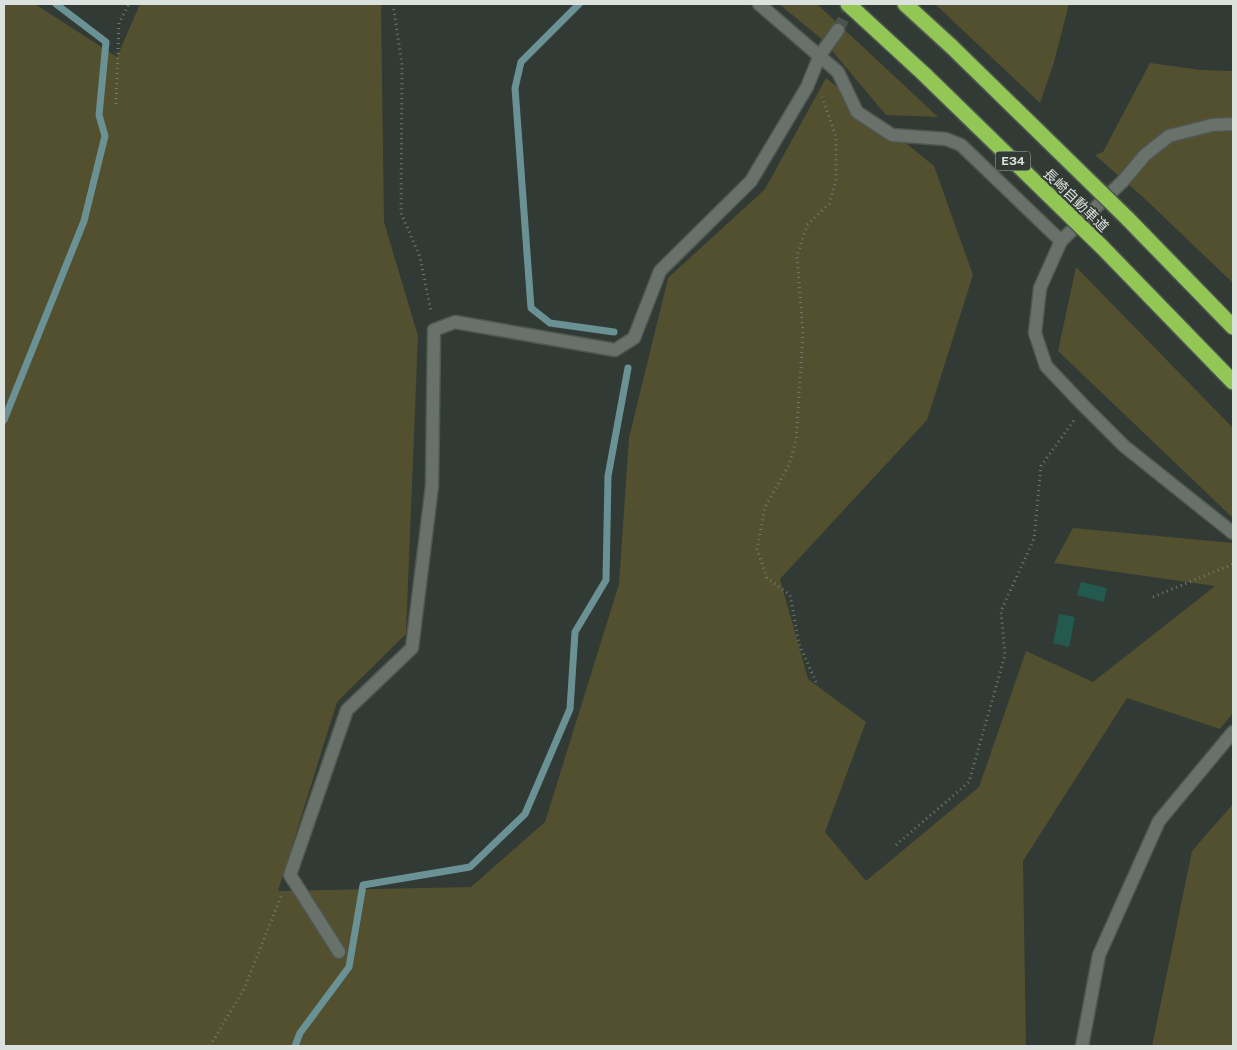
<svg xmlns="http://www.w3.org/2000/svg" width="1237" height="1050" viewBox="0 0 1237 1050" font-family="'Public Sans','Noto Sans JP',sans-serif">
  <style>
    .green { fill: #52502e }
    .lines { fill: none; stroke-linecap: round; stroke-linejoin: round }
    .stream { stroke: #6a9295; stroke-width: 7 }
    .building { fill: #245950 }
    .street-tunnel { stroke: #4a534d; stroke-width: 12; stroke-dasharray: 12 6; stroke-linecap: butt }
    .street-casing { stroke: #4f5751; stroke-width: 15 }
    .highway-casing { stroke: #4f5751; stroke-width: 18 }
    .path { stroke: #727a74; stroke-width: 3; stroke-dasharray: 1 4; stroke-linecap: butt }
    .street { stroke: #68726b; stroke-width: 12 }
    .highway { stroke: #92c655; stroke-width: 15 }
    .highway-bridge-casing { stroke: #4f5751; stroke-width: 18; stroke-linecap: butt }
    .highway-bridge { stroke: #92c655; stroke-width: 15 }
    .labels { text-anchor: middle; dominant-baseline: central; stroke-width: 4; stroke-linejoin: round; paint-order: stroke }
    .shield { fill: #313a34; stroke: #a8afaa; stroke-width: 1 }
    .shield-label { font-size: 12px; font-weight: bold; fill: #dbe1dd }
    .street-label { font-size: 14px; fill: #dbe1dd; stroke: #313a34 }
  </style>
  <rect width="100%" height="100%" fill="#313a34"/>
  <g class="green">
    <path d="M4 4H35L117 57 140 4H381L384 222 418 336 406 634 337 702 278 891 471 887 545 822 619 584 629 438 668 278 765 189 826 78 934 166 973 275 927 420 780 579 808 679 866 722 825 832 866 881 979 787 1026 651 1093 682 1215 586 1054 563 1073 528 1233 543V713L1220 729 1127 698 1023 861 1026 1046H4Z"/>
    <path d="M779 4H817L938 117 886 115 824 41Z"/>
    <path d="M935 4H1069L1054 62 1040 103Z"/>
    <path d="M1150 63 1201 70 1233 71V283L1145 199 1095 155 1103 152Z"/>
    <path d="M1076 267 1233 428V518L1058 351Z"/>
    <path d="M1233 804V1046H1152L1192 851Z"/>
  </g>
  <g class="lines">
    <g class="stream">
      <path d="M579 4 521 62 515 88 531 308 550 323 614 332"/>
      <path d="M4 420 84 221 105 136 99 115 106 42 56 4"/>
      <path d="M295 1046 300 1033 349 967 363 885 470 867 525 814 570 709 575 632 606 580 608 476 628 368"/>
    </g>
  </g>
  <g class="building">
    <path d="M1081 582 1107 588 1104 602 1077 595Z"/>
    <path d="M1059 614 1075 617 1069 647 1053 643Z"/>
  </g>
  <g class="lines">
    <path class="street-tunnel" d="M838 30 851 4"/>
    <defs>
      <g id="street">
        <path d="M759 4 838 72 857 112 892 135 946 139 961 145 1061 241"/>
        <path d="M1233 124 1212 125 1169 136 1145 155 1123 181 1061 241 1040 288 1035 333 1046 366 1084 406 1124 446 1233 533"/>
        <path d="M339 952 290 875 347 710 412 648 432 486 434 330 455 322 615 350 634 338 660 271 751 181 807 87 820 55 838 30"/>
        <path d="M1082 1046 1099 955 1159 821 1233 732"/>
      </g>
      <g id="highway">
        <path d="M848 4 924 74"/>
        <path d="M905 4 952 47"/>
        <path d="M1127 218 1233 327"/>
        <path d="M1102 247 1233 382"/>
      </g>
    </defs>
    <use href="#street" class="street-casing"/>
    <use href="#highway" class="highway-casing"/>
    <g class="path">
      <path d="M393 4 402 65 401 213 420 257 431 312"/>
      <path d="M116 104 119 23 129 4"/>
      <path d="M1153 597 1233 564"/>
      <path d="M816 682 799 644 790 595 767 578 757 549 765 507 789 465 796 440 803 334 797 256 807 225 829 204 836 180V137L822 97"/>
      <path d="M896 845 969 782 1005 655 1001 611 1034 539 1041 466 1075 419"/>
      <path d="M210 1046 244 989 282 894"/>
    </g>
    <use href="#street" class="street"/>
    <use href="#highway" class="highway"/>
    <defs>
      <g id="highway-bridge">
        <path d="M952 47 1127 218"/>
        <path d="M924 74 1102 247"/>
      </g>
    </defs>
    <use href="#highway-bridge" class="highway-bridge-casing"/>
    <use href="#highway-bridge" class="highway-bridge"/>
  </g>
  <g class="labels">
    <rect class="shield" x="995.5" y="151.5" width="35" height="19" rx="4"/>
    <g class="shield-label">
      <text x="1013" y="161">E34</text>
    </g>
    <g class="street-label">
      <text transform="translate(1076 200) rotate(44)">長崎自動車道</text>
    </g>
  </g>
  <rect width="1237" height="1050" fill="none" stroke="#dbe1dd" stroke-width="10"/>
</svg>
